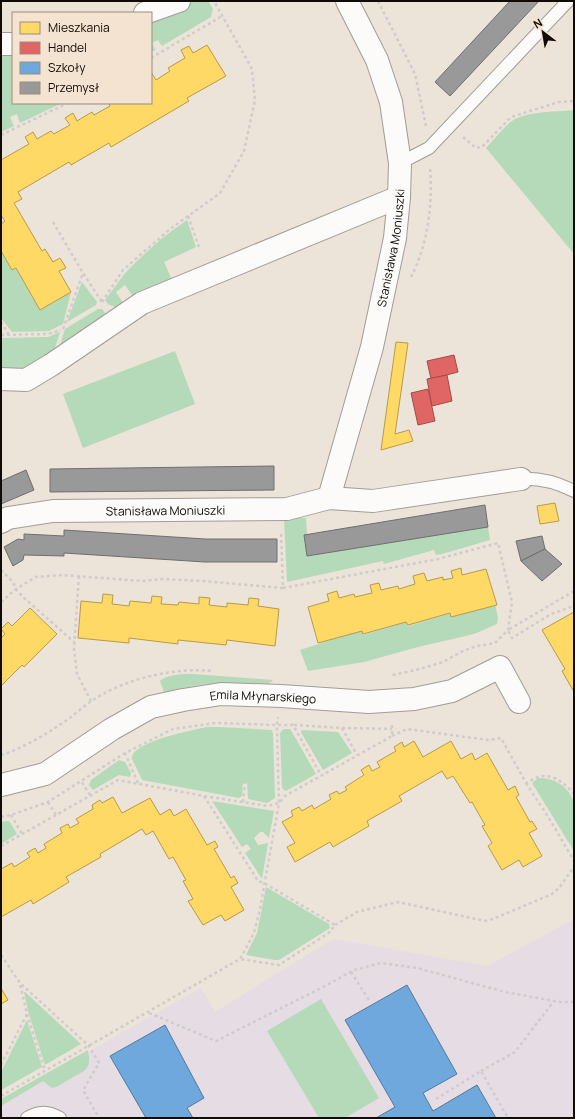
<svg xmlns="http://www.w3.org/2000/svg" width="575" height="1119" viewBox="0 0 575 1119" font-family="Manrope,sans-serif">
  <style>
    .education { fill: #e6dce3 }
    .green { fill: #b4daba }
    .homes { fill: #ffd966; stroke: #b79b49 }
    .shops { fill: #e06666; stroke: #a24b49 }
    .schools { fill: #6fa8dc; stroke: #52799c }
    .industry { fill: #999; stroke: #706e6d }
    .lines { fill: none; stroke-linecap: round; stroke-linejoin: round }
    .service-casing { stroke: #a39c95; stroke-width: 14 }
    .minor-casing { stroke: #a39c95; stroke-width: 24 }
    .path { stroke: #cfcdcb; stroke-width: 2.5; stroke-dasharray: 3 3; stroke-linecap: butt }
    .service { stroke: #fcfbf9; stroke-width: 12 }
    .minor { stroke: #fcfbf9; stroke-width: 22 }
    .labels { text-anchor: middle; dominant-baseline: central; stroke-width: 4; stroke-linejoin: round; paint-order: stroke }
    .street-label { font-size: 12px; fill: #100b06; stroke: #f4e3d1 }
  </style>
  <rect width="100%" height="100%" fill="#ece3d9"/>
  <path class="education" d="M574 919V1118H1V1101L201 988 215 1012 333 939 488 966Z"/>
  <g class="green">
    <path d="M194 1H208L213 9 211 17 162 46 158 40 152 43 155 50 151 52V18Z"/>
    <path d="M1 51H13V103H62L20 123 17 114 10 117 14 126 1 132Z"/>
    <path d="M574 110V254L486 148C493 141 507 123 515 119 531 111 556 112 574 110Z"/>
    <path d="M187 220 196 247 164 262 173 282 135 299 125 285 116 292 125 306 120 309 108 304 105 300 126 272 137 261 161 239Z"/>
    <path d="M1 251 12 270 16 268 40 310 71 292 63 324 49 331 12 332 1 318Z"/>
    <path d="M82 282 97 302 96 305 67 322Z"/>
    <path d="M98 309H102L108 317 58 351 65 329Z"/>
    <path d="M60 332 53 354 26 370 1 368V338L48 337Z"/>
    <path d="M175 351 195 404 83 448 63 394Z"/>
    <path d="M284 518H306L307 535 304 536 308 556 488 527 490 540 442 554 436 555 434 550 384 564 383 561 287 582Z"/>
    <path d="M495 604 498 618 497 624 474 634 418 647 364 662 308 671 300 650 361 630 363 635 407 622 408 626 451 613 452 617Z"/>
    <path d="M184 674H193L273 680C266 689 247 684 237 683 212 682 188 687 164 692L160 681C166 675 176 675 184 674Z"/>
    <path d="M207 727H219L272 730 273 734 275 798 267 803 248 799 247 783H243L242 796 239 798 142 780 132 759C130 742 193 730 207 727Z"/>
    <path d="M284 729H290L292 732 316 774 286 791 283 789 282 787 280 733Z"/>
    <path d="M303 730 338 732 352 753 323 770 302 734 301 731Z"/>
    <path d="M119 760 125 762 131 773 130 777 119 775 93 790 89 785 91 780Z"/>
    <path d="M538 778C554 778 567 785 573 800 575 807 574 842 574 851L532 783Z"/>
    <path d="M212 801 274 811 269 838 263 832H260L254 838 258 845 268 843 262 879 245 853 251 849 247 844 242 847Z"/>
    <path d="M8 821 10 822 17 834 1 844V822Z"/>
    <path d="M266 887 329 924 330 928 279 960H275L246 955 257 933Z"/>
    <path d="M24 992H25L81 1044 45 1065 28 1011Z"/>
    <path d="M321 999 379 1098 345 1118H319L267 1031Z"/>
    <path d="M27 1020 42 1067 1 1090V1072Z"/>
    <path d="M88 1050C89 1058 91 1065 84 1071L56 1087 52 1088 43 1081 1 1106V1099Z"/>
  </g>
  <g class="homes">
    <path d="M207 45 226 76 187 98 189 101 111 147 109 143 71 165 69 162 18 192 22 199 14 203 42 251 45 249 53 262 60 258 66 268 59 271 71 292 40 310 16 268 12 270 1 251V224L5 221 1 215V160L29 144 25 137 33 132 37 139 51 131 54 134 70 125 65 118 73 113 77 121 92 112 94 115 110 106 109 103H151V72L156 80 170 71 168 68 185 58 181 50 189 46 193 53Z"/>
    <path d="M396 342 408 343 395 434 409 430 413 441 381 450Z"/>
    <path d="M555 503 559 521 540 524 537 506Z"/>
    <path d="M461 568 462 575 486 569 497 605 451 617 450 613 408 625 406 622 363 634 362 631 318 643 308 607 329 601 327 594 337 591 339 598 354 594 355 597 372 593 370 585 379 583 381 590 398 586 399 589 415 584 413 576 424 573 427 581 443 577V580L453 578 451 571Z"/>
    <path d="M103 594 113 595 112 604 129 606 130 601 151 603 152 596 162 597 161 604 178 605 179 602 199 604V597L210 598 209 605 227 607V603L248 605 249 598 259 599 258 606 279 609 275 646 227 640 226 645 178 640V644L129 638V643L78 638 81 601 102 603Z"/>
    <path d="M30 608 57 634 24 667 22 665 1 686V638L5 634 1 629 8 622 12 626Z"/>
    <path d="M574 612V692L562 671 565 669 542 630Z"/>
    <path d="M414 741 423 757 451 741 461 759 472 753 475 760 487 753 508 790 515 786 519 795 516 797 530 822 532 821 537 829 529 833 542 856 523 867 519 860 502 870 488 846 492 843 482 826 485 825 472 802 470 803 453 776 447 779 442 771 399 796 402 801 367 821 369 826 333 847 330 842 295 862 287 847 295 843 282 822 293 816 291 811 299 807 302 811 312 805 314 809 331 799 329 795 337 791 339 794 347 790 345 787 364 775 361 770 369 765 372 771 380 767 377 762 396 751 394 747 402 742 404 747Z"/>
    <path d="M113 797 122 813 150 798 160 815 170 809 174 816 186 809 207 845 215 841 218 847 214 849 231 878 234 876 238 883 231 887 244 910 225 921 221 915 203 925 188 901 193 899 183 881 186 880 173 857 169 859 153 831 146 835 142 829 100 854 101 857 66 877 69 882 33 904 31 900 1 917V869L12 863 14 867 30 857 27 853 35 848 38 853 46 848 44 844 62 833 60 828 68 824 70 828 79 823 76 819 93 809 92 805 100 800 102 803Z"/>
    <path d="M1 988 8 1000 1 1004Z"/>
  </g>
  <g class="shops">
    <path d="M454 355 458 372 431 379 427 361Z"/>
    <path d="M447 375 452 401 432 406 427 379Z"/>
    <path d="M428 389 435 421 418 425 411 393Z"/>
  </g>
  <g class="schools">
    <path d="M407 985 457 1074 423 1093 433 1111 477 1085 496 1118H376L395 1107 345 1020Z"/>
    <path d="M165 1025 204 1098 187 1108 193 1118H146L110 1056Z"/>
  </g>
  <g class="industry">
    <path d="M510 1H539L450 96 435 82Z"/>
    <path d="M274 466V490L50 492V469Z"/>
    <path d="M26 470 34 490 1 504V481Z"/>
    <path d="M485 505 488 527 307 556 304 535Z"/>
    <path d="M64 530 205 539H277V562H205L64 553V556L24 555 23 560 13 566 4 547 18 539 24 540V534L64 536Z"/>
    <path d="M542 536 545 549 521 561 516 541Z"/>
    <path d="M545 549 562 564 542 581 521 561Z"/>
  </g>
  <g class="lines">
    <defs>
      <g id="service">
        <path d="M400 163 429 148 568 1"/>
        <path d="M521 479C539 478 558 483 574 491"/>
        <path d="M27 1118C39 1111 48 1111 60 1118"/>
      </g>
      <g id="minor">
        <path d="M145 13 179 1"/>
        <path d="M1 44H13"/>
        <path d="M1 379 26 380 51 365 142 303 399 197"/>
        <path id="s1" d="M329 498 372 347 395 238 399 197 400 163 391 102 377 60 347 1"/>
        <path id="s2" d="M1 522 8 518 53 511 287 509 329 498 373 501 521 479"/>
        <path id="s3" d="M1 785 45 774 112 729 151 707 183 700 221 694 281 696 369 702 414 699 452 691 500 667 519 702"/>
      </g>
    </defs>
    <use href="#service" class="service-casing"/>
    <use href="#minor" class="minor-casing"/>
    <g class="path">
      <path d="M378 1 415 74 426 126"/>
      <path d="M151 58 222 16"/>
      <path d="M1 135 68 103"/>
      <path d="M463 137 476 148 482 147 511 117 559 102 574 101"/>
      <path d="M188 216 199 247"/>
      <path d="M53 222 83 273 102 302"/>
      <path d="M411 277C428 244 433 204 430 167"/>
      <path d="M102 302 123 270 170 229 220 193 244 151 255 100 252 69 214 1"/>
      <path d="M1 322 9 335"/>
      <path d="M63 329 83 273"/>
      <path d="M1 335 48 334 61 330"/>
      <path d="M1 570 13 582 16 589 22 596 74 642"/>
      <path d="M79 576 74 649 77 674 91 701"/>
      <path d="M283 588 438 559 498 543 512 602 508 630 495 643 477 646 463 651 443 662 416 670 393 675V678"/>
      <path d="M574 591 508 630 512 638 551 614 574 606"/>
      <path d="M1 602 16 589 36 577 63 575 142 581 162 579 202 581 283 588 281 531"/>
      <path d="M294 725 342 728 357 755"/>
      <path d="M342 728 392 729"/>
      <path d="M392 736 407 729 488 740 501 738 526 783C530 781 534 778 538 777 552 773 565 783 574 794"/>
      <path d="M1 755C19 750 45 735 61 724 71 718 80 709 90 702 123 679 174 667 213 671"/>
      <path d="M138 783 125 753 173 729 216 723 277 725H293L321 775"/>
      <path d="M526 783 552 823 574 861"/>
      <path d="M90 795 81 781 125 753"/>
      <path d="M204 796 258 881 264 883 335 925 330 932 279 965 240 959"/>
      <path d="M48 802 56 815"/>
      <path d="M243 802 245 783"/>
      <path d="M11 815 22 834"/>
      <path d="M1 817 11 815 48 802 81 781"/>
      <path d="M1 846 118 780 204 796 268 806 279 803 285 796 392 736V722"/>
      <path d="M335 925 357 912 398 902 485 921 493 919 552 894 559 888 574 867"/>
      <path d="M1 955 20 983 89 1046 99 1063 83 1090 99 1118"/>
      <path d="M351 972 369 1000"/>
      <path d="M149 1013 216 1041 325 986 354 970 381 963 417 968 505 992 560 1002H574"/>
      <path d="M27 1014 45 1071"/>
      <path d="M1 1065 27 1014 20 984"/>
      <path d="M481 1071 515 1052 554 1001"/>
      <path d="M1 1096 240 959 254 933 260 909 279 803 277 725 278 717"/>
      <path d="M436 1099 481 1071 508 1118"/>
    </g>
    <use href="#service" class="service"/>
    <use href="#minor" class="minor"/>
  </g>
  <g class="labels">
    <g class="street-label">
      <text stroke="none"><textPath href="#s1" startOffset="258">Stanisława Moniuszki</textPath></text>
      <text stroke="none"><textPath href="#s2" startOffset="166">Stanisława Moniuszki</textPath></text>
      <text stroke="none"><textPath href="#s3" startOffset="284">Emila Młynarskiego</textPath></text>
    </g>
  </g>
  <rect width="575" height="1119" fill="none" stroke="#100b06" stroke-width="4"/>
  <rect x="12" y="12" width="140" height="92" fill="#f4e3d1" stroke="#998d80"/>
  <rect x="20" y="22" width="20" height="12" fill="#ffd966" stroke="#998d80"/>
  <text x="48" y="32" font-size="12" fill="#100b06">Mieszkania</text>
  <rect x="20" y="42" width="20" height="12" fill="#e06666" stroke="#998d80"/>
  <text x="48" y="52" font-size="12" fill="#100b06">Handel</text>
  <rect x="20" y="62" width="20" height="12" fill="#6fa8dc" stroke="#998d80"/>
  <text x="48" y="72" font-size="12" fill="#100b06">Szkoły</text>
  <rect x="20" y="82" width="20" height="12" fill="#999999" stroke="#998d80"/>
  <text x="48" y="92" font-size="12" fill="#100b06">Przemysł</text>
  <g transform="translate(543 32) rotate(329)" stroke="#f4e3d1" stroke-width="3" paint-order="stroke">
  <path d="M0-3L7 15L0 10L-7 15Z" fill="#100b06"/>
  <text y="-6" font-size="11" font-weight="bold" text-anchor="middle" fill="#100b06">N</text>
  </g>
</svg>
